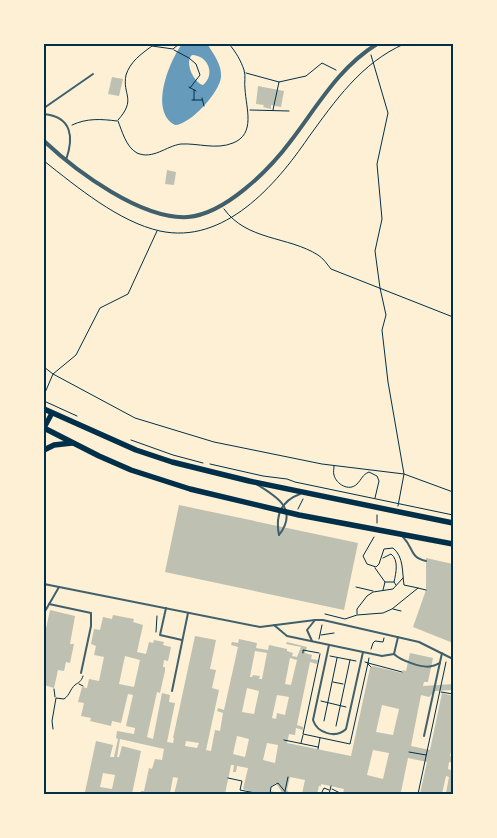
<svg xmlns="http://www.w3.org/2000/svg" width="497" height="838" viewBox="0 0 497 838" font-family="'Titillium Web',sans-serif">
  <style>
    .water { fill: #669bbc; fill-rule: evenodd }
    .building { fill: #bec0b2; fill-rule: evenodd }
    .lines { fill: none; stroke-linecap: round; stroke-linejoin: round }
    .path { stroke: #003049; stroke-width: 1 }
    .service { stroke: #3f606c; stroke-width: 2 }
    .minor { stroke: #3f606c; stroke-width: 4 }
    .secondary { stroke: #003049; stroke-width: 5 }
    .primary { stroke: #003049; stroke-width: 5.5 }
    .neatline { fill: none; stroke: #003049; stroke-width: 2 }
  </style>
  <rect width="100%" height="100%" fill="#fdf0d5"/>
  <path class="water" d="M182 44H205L208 45C214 55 222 65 221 77 220 92 190 125 175 125 149 111 169 62 182 44ZM192 55C208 55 216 75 203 85 194 83 184 62 192 55Z"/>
  <g class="building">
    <path d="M112 77 123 79 119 96 108 94Z"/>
    <path d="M258 86 284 91 281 107 271 105V109L263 107 264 105 256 104Z"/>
    <path d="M167 170 176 172 174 185 165 184Z"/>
    <path d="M179 505 358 543 344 610 165 572Z"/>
    <path d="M426 558 453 564V643L413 627 426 590Z"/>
    <path d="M50 610 75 616 70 644H74L70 663 66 662 64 671 58 670 54 688 44 685V670L46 664 44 665V638Z"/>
    <path d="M113 615 134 619 133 622 143 625 137 652 146 654 149 642 153 643 154 640 164 642 163 645 171 647 168 661 164 660 163 667H165V671L160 693 157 692 147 737 153 739 162 693 170 695 169 702 175 703 167 742 173 743 174 738H173L195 636 216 640 210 669 216 670 212 688 219 690 206 750 211 751 215 730 220 731 223 713 217 711 218 708 224 710 238 647 231 645 232 642 238 643 239 639 257 643 256 648 268 650 269 645 287 649V651L293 653 292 656 297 657 301 647 286 644 287 642 307 647 305 653 312 655 311 659 318 660 317 664 310 662 297 725 303 727V730L296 728 295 735 289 734 287 743 351 756 370 668 373 666 402 673 403 670 406 671 410 653 433 658 428 682H424L423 686 453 684V690L435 691 429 697 421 695 411 746 430 750 442 693 453 696V743L450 756 453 757V763L449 762 448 769 451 770 452 765 453 766V794L446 793 449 777 446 776 442 794H420L427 762 408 758 401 792 408 794H343L344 789 321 784V786H319L317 794H302L305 780 290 777 287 790 290 794H283L276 783 271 787 270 791 283 794H248L249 791 243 789 248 768 237 766 236 772H233L234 765H231L225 794H174L178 778 173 777 170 794H140L141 791H144L149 768 152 769 155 759 162 760 164 749 120 739 117 757H119L122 746 141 751 132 794H94L85 792 96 741 113 745 110 757H114L118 739 116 738 117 731 134 734 135 728 126 726 133 695 128 694 121 723 112 721 111 726 90 721 91 718 81 716 84 703 78 702 82 687 87 688 89 679 99 681 104 657 94 655 96 646 91 644 94 629 100 630 103 617 112 619ZM255 651 267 653 262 679H259L260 676 253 675 252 677H250ZM125 656 140 660 134 687 119 684ZM290 658 297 660 291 685 285 684ZM247 688 259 691 254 714 242 712ZM277 695 289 697 285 715 277 713 276 719 272 718ZM382 705 399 709 393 735 376 732ZM237 736 249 739 245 757 233 754ZM186 741 199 743 197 748 185 746ZM267 743 278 745 275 763 263 760ZM373 750 389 753 383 779 367 775ZM103 773 115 775 112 789 100 787Z"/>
  </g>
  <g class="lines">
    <g class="path">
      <path d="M174 50 189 58 196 64 200 75 190 88"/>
      <path d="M371 55 388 113 377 164 382 219 375 251 380 288 386 315 382 330 388 382 404 474 398 506"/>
      <path d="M246 73 279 82 306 76 322 63 336 70"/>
      <path d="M189 87 196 91"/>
      <path d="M194 90V100"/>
      <path d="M202 98 204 106"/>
      <path d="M192 100H202"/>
      <path d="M250 110 289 111"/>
      <path d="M273 110 279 82"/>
      <path d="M118 120C137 99 122 95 126 75 130 62 141 54 152 46L173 49 179 44"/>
      <path d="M118 121C122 131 126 147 137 153 153 160 166 146 181 144 198 143 216 150 233 143 256 134 246 108 245 89 244 83 246 76 244 70 241 61 236 52 229 44"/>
      <path d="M72 125C87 118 101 119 117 121"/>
      <path d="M44 161C77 187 119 222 160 231 224 245 276 185 308 138 335 101 361 63 404 44"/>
      <path d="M224 209C247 241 288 236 318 255 323 258 327 264 331 269L453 317"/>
      <path d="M44 367 53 374 135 418 214 442 322 464 404 474 453 492"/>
      <path d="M44 395 53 374 76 355 100 308 128 294 157 231"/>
      <path d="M44 401 77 416"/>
      <path d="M131 440 173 455 203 463"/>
      <path d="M210 464 263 476 287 479 295 482 453 515"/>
      <path d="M334 466C334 469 333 472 334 475 336 484 349 492 357 484 362 479 362 475 369 472L377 476 379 481 375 498"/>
      <path d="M298 509 303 499"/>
      <path d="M377 515V523"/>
      <path d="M374 537 363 556 367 564 376 567 379 564 384 549 393 548C404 557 402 572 404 585L418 588"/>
      <path d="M383 558 391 554C399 560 396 573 394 582L396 585"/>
      <path d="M375 568 385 582 383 590"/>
      <path d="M385 582H394"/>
      <path d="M356 587 373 591"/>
      <path d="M393 609 401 611"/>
      <path d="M325 614 345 619 357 615 383 613 392 609 418 588 426 590"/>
      <path d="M357 614V609L367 596 373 592 393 589 403 578"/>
      <path d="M156 632 157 616"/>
      <path d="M321 635 334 633"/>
      <path d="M319 639 322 625"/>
      <path d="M371 649 373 643 375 641 383 642 384 638"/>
      <path d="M303 653V650L319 653"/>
      <path d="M320 654 303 734 350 744 368 663"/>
      <path d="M330 656 356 661"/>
      <path d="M365 662 368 663 369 658"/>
      <path d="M368 663 402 672"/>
      <path d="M368 664 371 667"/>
      <path d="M333 682 343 684"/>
      <path d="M79 684 83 686"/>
      <path d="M54 689 55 697"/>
      <path d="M441 692 453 694"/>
      <path d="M321 701 346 707"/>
      <path d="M324 721 337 658"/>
      <path d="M336 726 350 660"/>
      <path d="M53 729 52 721 56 698 64 699C70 695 70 689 75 685 79 682 81 682 83 676"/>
      <path d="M284 740 318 747"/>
      <path d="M301 743 303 735"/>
      <path d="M318 749 320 738"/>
      <path d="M409 752 426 755"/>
      <path d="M452 757 453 752"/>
      <path d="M228 778 242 781 240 790 260 794"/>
      <path d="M332 789 340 793"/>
      <path d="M285 791 288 777"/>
      <path d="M270 794 271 787 278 783 287 794"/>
      <path d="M321 794 324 788 329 790"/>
      <path d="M329 794 331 786"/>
      <path d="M418 794 446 662"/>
    </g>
    <g class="service">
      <path d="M44 108 93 74"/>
      <path d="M44 114C72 117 74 137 66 160"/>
      <path d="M256 484C276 496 299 509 279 535"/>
      <path d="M279 535C275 515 281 501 300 494"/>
      <path d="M403 537C414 548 409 557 426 561"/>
      <path d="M44 584 260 627 315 620H323L419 642 453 659"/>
      <path d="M49 604 91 613V626L81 673"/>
      <path d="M166 608 160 635 182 640"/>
      <path d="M44 613 59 587"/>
      <path d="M274 625 287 636 382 656 394 654 398 637"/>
      <path d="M312 641 307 630 315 620"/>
      <path d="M329 645 313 720C317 733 336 739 346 729L363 652"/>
      <path d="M394 654C400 660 423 669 432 666 435 666 437 664 440 663"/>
      <path d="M172 691 188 613"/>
      <path d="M424 736 442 653"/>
    </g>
    <path class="minor" d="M44 141C77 172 142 220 188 217 225 214 269 170 290 142 317 107 338 68 377 44"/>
    <path class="secondary" d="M44 428 52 413"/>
    <g class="primary">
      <path d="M44 409 136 450 172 462 249 481 453 523"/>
      <path d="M44 428 99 456 131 470 190 489 299 515 453 544"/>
      <path d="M44 450 54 445 72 443"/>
    </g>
  </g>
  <rect width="497" height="838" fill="none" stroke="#fdf0d5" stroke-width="90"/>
  <rect x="45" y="45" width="407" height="748" class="neatline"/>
</svg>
